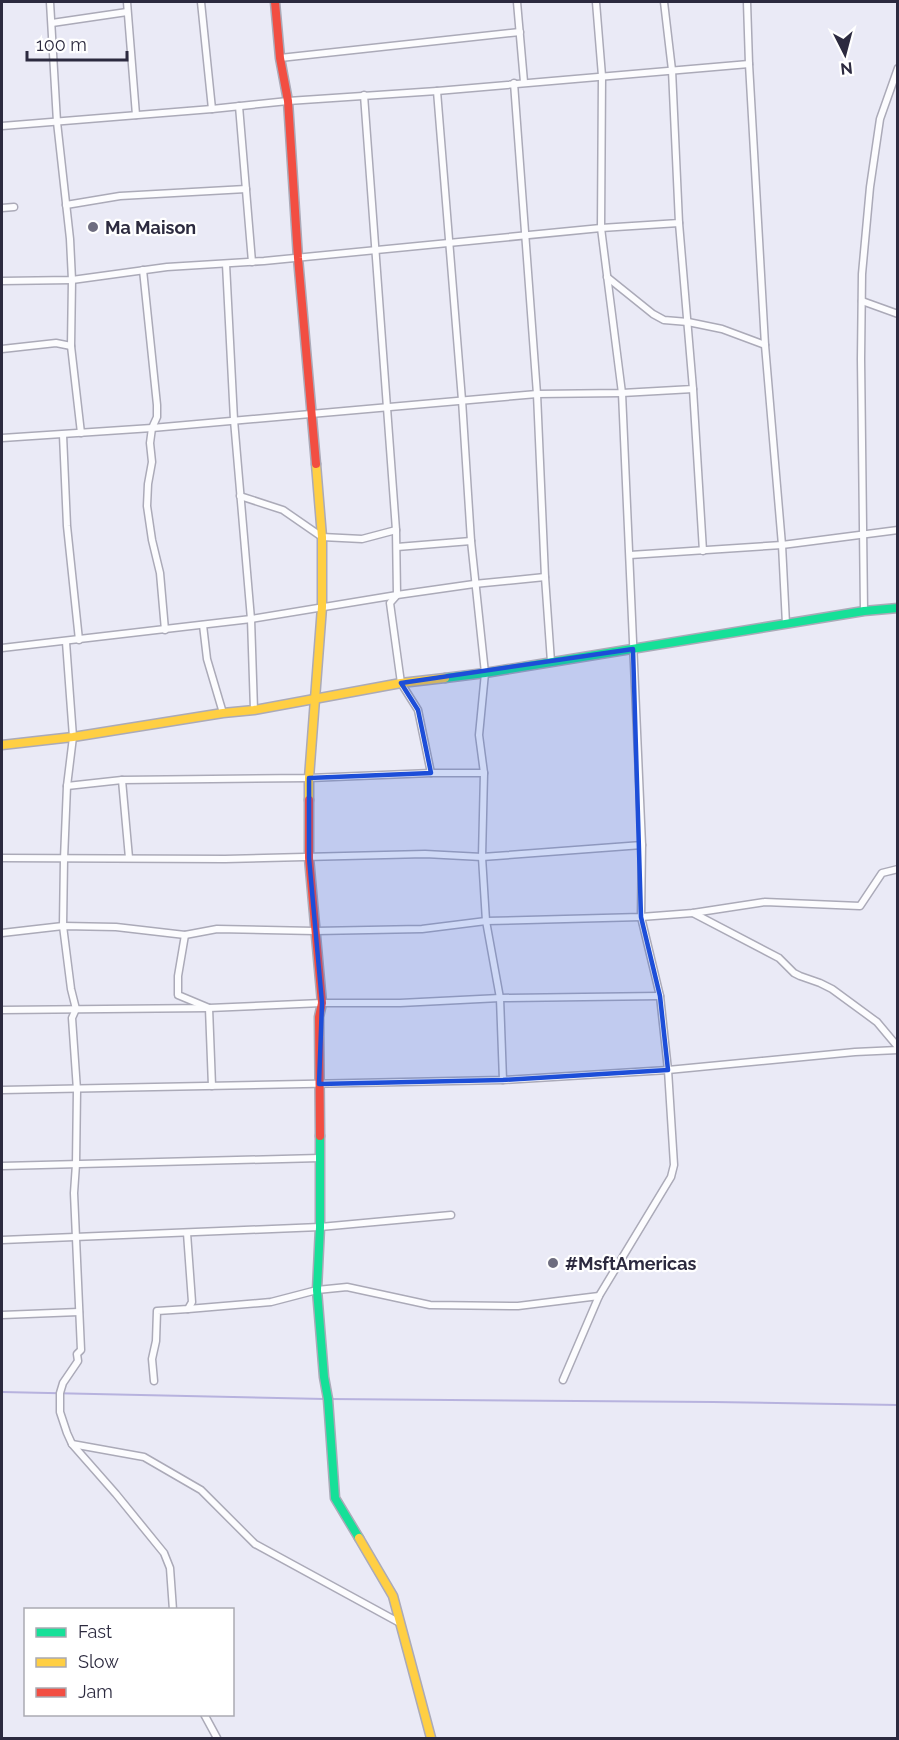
<svg xmlns="http://www.w3.org/2000/svg" width="899" height="1740" viewBox="0 0 899 1740" font-family="Raleway,sans-serif">
  <style>
    .lines { fill: none; stroke-linecap: round; stroke-linejoin: round }
    .stream { stroke: #b7b2de; stroke-width: 2 }
    .street-casing { stroke: #abaab8; stroke-width: 9 }
    .fast-casing { stroke: #abaab8; stroke-width: 11 }
    .slow-casing { stroke: #abaab8; stroke-width: 11 }
    .jam-casing { stroke: #abaab8; stroke-width: 11 }
    .street { stroke: #fcfcfe; stroke-width: 6 }
    .fast { stroke: #16e098; stroke-width: 8 }
    .slow { stroke: #ffcf43; stroke-width: 8 }
    .jam { stroke: #f24e42; stroke-width: 8 }
    .marked { fill: #1d4ed8; fill-opacity: 0.2; stroke: #1d4ed8; stroke-width: 4.5; stroke-linejoin: round }
    .poi-dot { fill: #6e6d7f; stroke: #fff; stroke-width: 2 }
    .labels { text-anchor: middle; dominant-baseline: central; stroke-width: 4.5; stroke-linejoin: round; paint-order: stroke }
    .poi-label { font-size: 18px; font-weight: bold; fill: #2c2a3f; stroke: #fff; text-anchor: start }
  </style>
  <rect width="100%" height="100%" fill="#eaeaf6"/>
  <g class="lines">
    <g class="stream">
      <path d="M2 1392 325 1399"/>
      <path d="M330 1399 713 1402 898 1405"/>
    </g>
    <defs>
      <g id="street">
        <path d="M50 2 57 122 70 239 72 280 71 346 81 433"/>
        <path d="M127 2 136 115"/>
        <path d="M201 2 212 109"/>
        <path d="M517 2 524 82"/>
        <path d="M747 2 749 64 765 345 782 545 786 624"/>
        <path d="M52 23 127 12"/>
        <path d="M280 58 520 32"/>
        <path d="M514 83 537 394 545 577 551 662"/>
        <path d="M437 91 462 400 471 541 485 673 479 735 484 773 482 857 486 921 500 998 503 1080"/>
        <path d="M364 95 396 530 397 595 390 603 401 683 418 710 431 773"/>
        <path d="M239 106 252 262"/>
        <path d="M2 126 212 109 288 101 437 91 749 64"/>
        <path d="M66 205 120 196 246 189"/>
        <path d="M2 208 14 207"/>
        <path d="M226 264 234 420 251 619 254 710"/>
        <path d="M143 270 157 405V417L152 428 150 443 152 462 148 484 147 506 152 540 160 573 165 630"/>
        <path d="M607 277 653 314 664 320 688 322 722 329 765 345"/>
        <path d="M2 281 72 280 167 267 264 261 601 228 679 223 672 70 664 2"/>
        <path d="M862 301 898 314"/>
        <path d="M2 349 56 343 71 346"/>
        <path d="M693 389 703 551"/>
        <path d="M63 435 67 526 79 640"/>
        <path d="M2 438 152 428 537 394 622 393 693 389 679 223"/>
        <path d="M240 496 283 510 322 537 362 539 396 530"/>
        <path d="M397 547 471 541"/>
        <path d="M630 555 782 545 898 530"/>
        <path d="M864 611 861 359 862 274 870 187 880 119 898 68"/>
        <path d="M203 625 207 659 223 713"/>
        <path d="M66 642 73 737 67 786 64 859 63 926 71 989 76 1009 72 1018 77 1090 76 1164 74 1193 81 1350 77 1354 78 1361 63 1383 60 1393V1412L67 1433 72 1444 116 1494 164 1553 170 1568 173 1610"/>
        <path d="M2 648 251 619 397 595 474 584 545 577"/>
        <path d="M122 780 129 858"/>
        <path d="M67 786 122 780 309 778 431 773H484"/>
        <path d="M2 858 225 859 425 854 482 857 642 845"/>
        <path d="M693 913 779 958 794 973 800 976 820 983 832 989 877 1022 898 1047"/>
        <path d="M2 933 63 926 116 927 185 935 217 929 315 931 422 929 486 921 641 917 693 913 765 902 860 906 882 873 898 869"/>
        <path d="M185 935 178 976V995L209 1008 212 1086"/>
        <path d="M2 1010 209 1008 322 1003H400L500 998 660 996"/>
        <path d="M2 1090 503 1080 668 1070 855 1052 898 1050"/>
        <path d="M2 1166 320 1158"/>
        <path d="M2 1240 320 1227 451 1215"/>
        <path d="M188 1309 271 1302 317 1290 347 1287 430 1305 518 1306 599 1296"/>
        <path d="M2 1315 79 1312"/>
        <path d="M563 1380 599 1296 671 1177 674 1165 668 1070 660 996 641 917 642 845 622 393 601 228 602 76 596 2"/>
        <path d="M154 1381 152 1359 156 1341 157 1311 188 1309 192 1302 187 1233"/>
        <path d="M72 1444 144 1457 201 1490 255 1544 400 1623"/>
        <path d="M204 1714 217 1738"/>
      </g>
      <g id="fast">
        <path d="M445 678 485 673 864 611 898 608"/>
        <path d="M320 1136V1227L317 1290 324 1377 328 1399 335 1498 359 1538"/>
      </g>
      <g id="slow">
        <path d="M2 745 73 737 223 713 254 710 401 683 445 678"/>
        <path d="M309 800V778L322 607V537L316 464"/>
        <path d="M359 1538 393 1596 431 1738"/>
      </g>
      <g id="jam">
        <path d="M275 2 280 58 288 101 298 258 316 464"/>
        <path d="M309 800V858L322 1003 319 1017 320 1136"/>
      </g>
    </defs>
    <use href="#street" class="street-casing"/>
    <use href="#fast" class="fast-casing"/>
    <use href="#slow" class="slow-casing"/>
    <use href="#jam" class="jam-casing"/>
    <use href="#street" class="street"/>
    <use href="#fast" class="fast"/>
    <use href="#slow" class="slow"/>
    <use href="#jam" class="jam"/>
  </g>
  <path class="marked" d="M633 649 641 917 660 996 668 1070 503 1080 319 1084 322 1003 309 858V778L431 773 418 710 401 683Z"/>
  <g class="poi-dot">
    <circle cx="93" cy="227" r="6"/>
    <circle cx="553" cy="1263" r="6"/>
  </g>
  <g class="labels">
    <g class="poi-label">
      <text x="105" y="227">Ma Maison</text>
      <text x="565" y="1263">#MsftAmericas</text>
    </g>
  </g>
  <rect width="899" height="1740" fill="none" stroke="#2c2a3f" stroke-width="6"/>
  <rect x="24" y="1608" width="210" height="108" fill="#ffffff" stroke="#abaab2" stroke-width="1.5"/>
  <rect x="36" y="1628" width="30" height="9" fill="#16e098" stroke="#abaab2" stroke-width="1.5"/>
  <text x="78" y="1638" font-size="18" fill="#2c2a3f">Fast</text>
  <rect x="36" y="1658" width="30" height="9" fill="#ffcf43" stroke="#abaab2" stroke-width="1.5"/>
  <text x="78" y="1668" font-size="18" fill="#2c2a3f">Slow</text>
  <rect x="36" y="1688" width="30" height="9" fill="#f24e42" stroke="#abaab2" stroke-width="1.5"/>
  <text x="78" y="1698" font-size="18" fill="#2c2a3f">Jam</text>
  <g transform="translate(845 54) rotate(174)" stroke="#ffffff" stroke-width="4.5" paint-order="stroke">
  <path d="M0-4.5L10 22L0 15L-10 22Z" fill="#2c2a3f"/>
  <text y="-9" font-size="16" font-weight="bold" text-anchor="middle" fill="#2c2a3f">N</text>
  </g>
  <path d="M27 51v9h100v-9" fill="none" stroke="#2c2a3f" stroke-width="3"/>
  <text x="36" y="51" font-size="18" fill="#2c2a3f" stroke="#ffffff" stroke-width="4.5" paint-order="stroke">100 m</text>
</svg>
